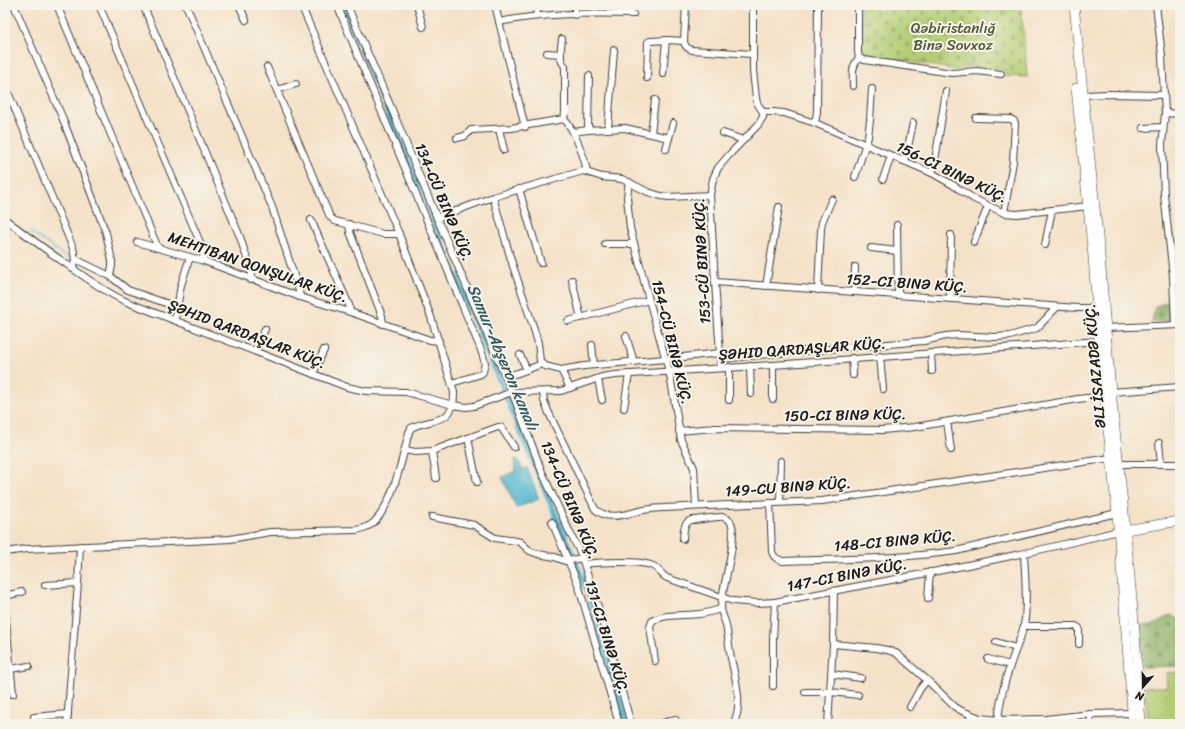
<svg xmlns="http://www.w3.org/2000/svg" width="1185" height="729" viewBox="0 0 1185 729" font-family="Sriracha,sans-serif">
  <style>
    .forest { fill: url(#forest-firs); stroke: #566641 }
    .cemetery { fill: url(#cemetery-stones); stroke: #687548 }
    .park { fill: url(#park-dots); stroke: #687548 }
    .water { fill: #50b6cf; stroke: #366976 }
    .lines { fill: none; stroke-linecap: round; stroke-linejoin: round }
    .stream { stroke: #50b6cf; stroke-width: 1.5 }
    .canal { stroke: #50b6cf; stroke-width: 6 }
    .street-casing { stroke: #3c3a36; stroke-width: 8 }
    .secondary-casing { stroke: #3c3a36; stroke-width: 10 }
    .street { stroke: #fff; stroke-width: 6 }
    .secondary { stroke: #fff; stroke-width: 9 }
    .labels { text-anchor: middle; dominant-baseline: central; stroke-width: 4; stroke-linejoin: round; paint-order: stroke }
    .park-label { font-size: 15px; fill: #515a3b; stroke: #f7f3e8 }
    .street-label { font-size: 15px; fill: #1c1c1c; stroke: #f7f3e8 }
    .water-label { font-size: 16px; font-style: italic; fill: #315a64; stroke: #f7f3e8 }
  </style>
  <defs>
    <pattern id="forest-firs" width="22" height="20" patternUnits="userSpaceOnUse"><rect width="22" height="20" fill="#8fb166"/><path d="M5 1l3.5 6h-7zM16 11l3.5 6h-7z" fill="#748f53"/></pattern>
    <pattern id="cemetery-stones" width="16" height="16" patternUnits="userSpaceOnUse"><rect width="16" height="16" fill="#b4ce74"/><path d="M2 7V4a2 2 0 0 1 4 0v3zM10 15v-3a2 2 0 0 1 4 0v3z" fill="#9ab064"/></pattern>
    <pattern id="park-dots" width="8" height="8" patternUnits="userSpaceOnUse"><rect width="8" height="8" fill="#b4ce74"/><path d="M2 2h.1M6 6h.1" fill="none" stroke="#9ab064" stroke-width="1.8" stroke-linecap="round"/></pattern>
  </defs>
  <rect width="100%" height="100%" fill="#f7f3e8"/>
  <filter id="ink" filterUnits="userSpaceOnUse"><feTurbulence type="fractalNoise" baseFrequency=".025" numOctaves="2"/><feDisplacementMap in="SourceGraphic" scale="8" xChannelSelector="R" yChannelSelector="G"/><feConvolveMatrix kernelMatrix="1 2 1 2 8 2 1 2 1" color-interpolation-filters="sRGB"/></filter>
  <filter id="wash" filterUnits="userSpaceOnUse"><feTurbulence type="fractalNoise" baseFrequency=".012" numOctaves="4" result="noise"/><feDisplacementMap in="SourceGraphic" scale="16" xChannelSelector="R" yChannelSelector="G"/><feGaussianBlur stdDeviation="0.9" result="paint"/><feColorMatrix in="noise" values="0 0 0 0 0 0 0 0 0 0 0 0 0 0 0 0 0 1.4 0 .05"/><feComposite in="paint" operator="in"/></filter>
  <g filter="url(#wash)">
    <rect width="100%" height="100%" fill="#f4e2c8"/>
    <g class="forest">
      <path d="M1168 301 1170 320 1152 322 1155 307Z"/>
      <path d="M1171 615 1180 620V666L1143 667 1140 625H1152Z"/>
    </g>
    <path class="cemetery" d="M861 5H1021L1027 77 1006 76 1005 70 967 66 958 70 861 53Z"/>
    <path class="park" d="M1180 672V724H1148L1145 687H1167L1166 673Z"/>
    <path class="water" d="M517 459 523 469 527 468 539 499 516 508 502 477 516 471 514 460Z"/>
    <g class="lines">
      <path class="stream" d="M31 232 69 259"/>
      <path class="canal" d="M343 5 588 593 626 724"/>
    </g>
  </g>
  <g filter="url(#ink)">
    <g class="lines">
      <defs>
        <g id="street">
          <path d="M14 5 62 117 106 233 112 261V266L110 276"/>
          <path d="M57 5 158 248 204 261 300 297 350 312 430 340 439 341"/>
          <path d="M99 5 202 247 204 261"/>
          <path d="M143 5 176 82 240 237 252 274 251 280"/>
          <path d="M186 5 272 207 299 291 300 297"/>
          <path d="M239 5 246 20"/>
          <path d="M337 5 481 350 485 363 483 372 481 374 452 383"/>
          <path d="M347 5 393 112 437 218 512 392 542 472 571 535 580 552 599 610 631 724"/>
          <path d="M417 5 423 27"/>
          <path d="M495 5 525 127"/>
          <path d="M536 5 537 16"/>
          <path d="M575 5V15"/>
          <path d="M686 5 684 41C685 47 687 48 692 50L752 54"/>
          <path d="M858 5V52L859 58 864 60 952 73 977 71 1001 74"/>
          <path d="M1156 5 1162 56 1164 95 1165 113 1162 145 1164 194 1173 276 1175 325"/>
          <path d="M499 22C543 13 589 13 633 14"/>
          <path d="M562 39C561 48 558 60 565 66V113L564 119"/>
          <path d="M547 53 561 54"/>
          <path d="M267 67 330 217 335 221 383 234H399"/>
          <path d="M663 74 666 40"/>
          <path d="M647 78 648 42 650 41 668 40 684 41"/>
          <path d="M5 85 73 248 75 259 73 269"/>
          <path d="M853 86C853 74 851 67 859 58"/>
          <path d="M277 90 296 84"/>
          <path d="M1083 95 1109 94 1164 95"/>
          <path d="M763 112H772L784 113 815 123 932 173 953 185 974 199 1004 213 1017 214 1088 206"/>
          <path d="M1165 113 1180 114"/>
          <path d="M976 118 1011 119 1014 121 1015 123 1013 162 1004 213"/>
          <path d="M815 123 817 112 818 5"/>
          <path d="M608 128 614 50"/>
          <path d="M1143 128 1163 127"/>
          <path d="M499 129 504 150"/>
          <path d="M588 130 589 76"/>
          <path d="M573 132 588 130 625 128 669 138"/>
          <path d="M651 133 655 100"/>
          <path d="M723 133 743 140"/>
          <path d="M457 138 465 136 471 130 511 128 564 119C574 129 585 158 587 172"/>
          <path d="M666 149 673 123"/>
          <path d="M904 161 907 152 913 123"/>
          <path d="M932 173 935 161 946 91"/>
          <path d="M855 177 868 137 870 120 872 89"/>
          <path d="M883 179 891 156"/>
          <path d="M629 182 627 197 630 228 649 300 669 371 672 387 681 440 694 468 696 506"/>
          <path d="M519 189 541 263"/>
          <path d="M493 197 512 263 534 329 538 343 540 361 542 364 545 366 561 370 570 388"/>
          <path d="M437 218 493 197 583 171 602 177 622 179 648 192 661 196 669 197 710 195"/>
          <path d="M5 219C27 236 49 252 72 268 90 281 107 293 127 302L347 387 366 391 406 392 453 405 466 407 474 406 512 392 561 391 602 377 615 375 773 365 1099 341"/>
          <path d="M311 220 349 305 350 312"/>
          <path d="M349 224 350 232 382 316 383 324"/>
          <path d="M897 225 898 295"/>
          <path d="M137 242 158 248"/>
          <path d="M974 242 988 206"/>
          <path d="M605 244H634"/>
          <path d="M1045 245 1052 210"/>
          <path d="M871 248 897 251"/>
          <path d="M75 259 110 276 128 290 177 307"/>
          <path d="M572 280 581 318"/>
          <path d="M715 282 1078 308H1097"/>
          <path d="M766 286 779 207"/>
          <path d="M818 290 821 229 822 222 832 199"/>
          <path d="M854 292 855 267"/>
          <path d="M950 299 951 235"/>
          <path d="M175 320 181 285 190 257"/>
          <path d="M568 321 649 300"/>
          <path d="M1104 328 1180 325"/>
          <path d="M626 336 634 362"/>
          <path d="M592 345 594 365"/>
          <path d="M255 351 265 329"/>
          <path d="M931 353 932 371"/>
          <path d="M520 355 527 370"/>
          <path d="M880 356 883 389"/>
          <path d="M852 358 853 375"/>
          <path d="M721 359 769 354 924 341 946 336 957 335 996 337 1010 336 1037 328 1057 307"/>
          <path d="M773 365V399"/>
          <path d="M750 366 751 394"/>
          <path d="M729 367V400"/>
          <path d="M721 368 715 282 710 195 713 179 718 168 729 155 758 125 763 117V112L757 103 756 98 753 71V5"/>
          <path d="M561 370 584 366 665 359 720 353"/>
          <path d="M313 374 324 350"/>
          <path d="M506 376 518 373 542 364"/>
          <path d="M598 379 602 400"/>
          <path d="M543 392 544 401 548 411 595 509C609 522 628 513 644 510 650 509 657 508 663 508L822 501 1111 458"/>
          <path d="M1111 392 1180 387"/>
          <path d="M624 408 629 374"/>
          <path d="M947 422 951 450"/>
          <path d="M679 431 714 428 882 430 915 427 1078 399 1104 396"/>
          <path d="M468 438 477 482"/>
          <path d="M1159 443 1161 464"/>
          <path d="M405 450 415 452 432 451 498 427H501L514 447"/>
          <path d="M432 451 436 478"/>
          <path d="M1119 464H1180"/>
          <path d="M780 502 781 461"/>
          <path d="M770 503 772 552C774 558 778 560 783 561 841 559 899 559 956 551L1117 513"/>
          <path d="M432 517 474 525 495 538 516 541 520 542 530 551 538 554 555 557 565 561 583 558"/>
          <path d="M552 522 578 584 619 724"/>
          <path d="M683 539C684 530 683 524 691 520 699 520 718 516 724 517 726 518 728 519 730 521 740 534 721 589 721 608 721 613 725 620 726 625 728 636 729 647 731 658 735 678 744 706 733 724"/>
          <path d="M5 552 27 549 230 539 270 532 356 530C362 529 368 527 373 523 392 507 403 456 409 432L411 428C432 417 455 426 454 392L431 317 399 234 301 5"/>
          <path d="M585 564C599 562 641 560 653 566 659 569 661 575 667 578L733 601 757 603 775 602C890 580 1005 560 1118 531"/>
          <path d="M45 585 78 583"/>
          <path d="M5 596 22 592"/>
          <path d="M928 598 930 572"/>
          <path d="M5 610 13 694"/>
          <path d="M1024 626H1076L1079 628V644"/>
          <path d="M996 642 1016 648"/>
          <path d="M833 644 876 648 887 650 896 653 927 680 955 707 962 711 980 718 998 720 1046 719 1091 714 1133 713"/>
          <path d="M988 659 1010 665"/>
          <path d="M655 661 650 627 652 621C666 613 685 616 699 614 707 613 714 611 721 609"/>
          <path d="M10 669 29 666"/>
          <path d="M832 674 861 678"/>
          <path d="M773 686V639L775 602"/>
          <path d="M805 692H831L858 695"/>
          <path d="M910 707 920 689 927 680"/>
          <path d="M34 717 68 714"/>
          <path d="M998 720C1000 701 1004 683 1010 666 1014 652 1021 639 1024 625 1028 605 1025 575 1024 554"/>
          <path d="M67 724 78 583 80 546"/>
          <path d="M660 724 675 719"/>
          <path d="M828 724 833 644 834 591"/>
          <path d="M969 724 971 715"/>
          <path d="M1090 724 1091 714"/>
        </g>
        <g id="secondary">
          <path d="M1074 5 1100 256 1111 392 1124 513 1135 632 1141 724"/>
          <path d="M1076 88 1093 257 1101 365 1117 513 1133 724"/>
          <path d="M1119 531 1180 521"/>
        </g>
      </defs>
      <use href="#street" class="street-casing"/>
      <use href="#secondary" class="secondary-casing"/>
      <use href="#street" class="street"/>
      <use href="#secondary" class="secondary"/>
    </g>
  </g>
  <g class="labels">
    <g class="park-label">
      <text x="953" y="28">Qəbiristanlığ<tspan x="953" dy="17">Binə Sovxoz</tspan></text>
    </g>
    <g class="street-label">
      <text transform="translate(952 172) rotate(26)">156-CI BINƏ KÜÇ.</text>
      <text transform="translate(444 202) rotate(67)">134-CÜ BINƏ KÜÇ.</text>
      <text transform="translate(702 261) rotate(-93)">153-CÜ BINƏ KÜÇ.</text>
      <text transform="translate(258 267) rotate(19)">MEHTIBAN QONŞULAR KÜÇ.</text>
      <text transform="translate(907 283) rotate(4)">152-CI BINƏ KÜÇ.</text>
      <text transform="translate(247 334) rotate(21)">ŞƏHID QARDAŞLAR KÜÇ.</text>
      <text transform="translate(672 342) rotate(76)">154-CÜ BINƏ KÜÇ.</text>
      <text transform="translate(802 349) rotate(-4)">ŞƏHID QARDAŞLAR KÜÇ.</text>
      <text transform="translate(1095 366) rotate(-95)">ƏLI İSAZADƏ KÜÇ.</text>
      <text transform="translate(845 415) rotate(-1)">150-CI BINƏ KÜÇ.</text>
      <text transform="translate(788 487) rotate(-4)">149-CU BINƏ KÜÇ.</text>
      <text transform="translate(570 500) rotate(67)">134-CÜ BINƏ KÜÇ.</text>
      <text transform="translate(895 541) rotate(-5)">148-CI BINƏ KÜÇ.</text>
      <text transform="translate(847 575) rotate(-11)">147-CI BINƏ KÜÇ.</text>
      <text transform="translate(607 637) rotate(73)">131-CI BINƏ KÜÇ.</text>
    </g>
    <g class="water-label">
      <text transform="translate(503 357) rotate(67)">Samur-Abşeron kanalı</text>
    </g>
  </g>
  <rect width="1185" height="729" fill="none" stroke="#f7f3e8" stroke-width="20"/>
  <g transform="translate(1143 687) rotate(200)" stroke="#f7f3e8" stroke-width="3" paint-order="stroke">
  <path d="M0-3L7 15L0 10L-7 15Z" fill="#1c1c1c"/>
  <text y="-6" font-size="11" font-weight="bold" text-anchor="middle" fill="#1c1c1c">N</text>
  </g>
</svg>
